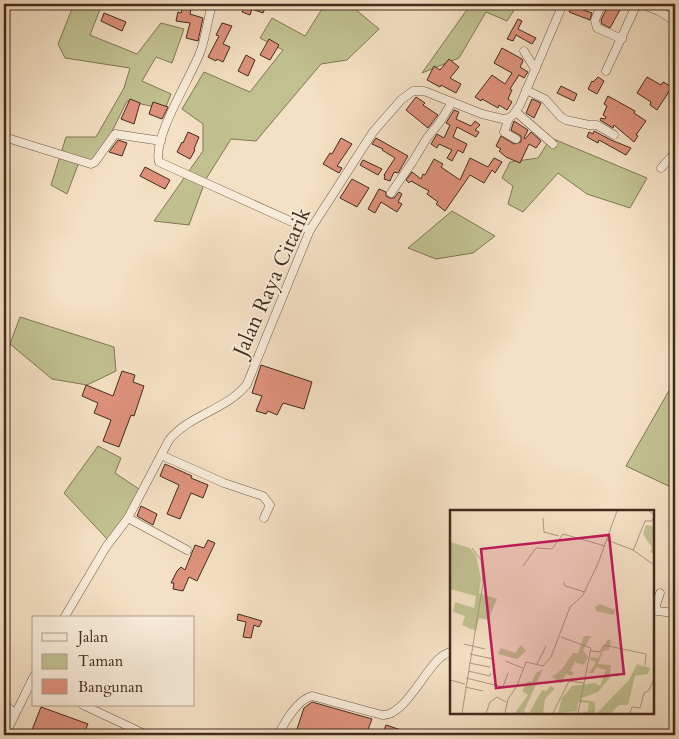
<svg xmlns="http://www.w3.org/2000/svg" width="679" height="739" viewBox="0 0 679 739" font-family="Cardo,serif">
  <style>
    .green { fill: #c1c190; stroke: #827656 }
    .building { fill: #de927c; stroke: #432b1c }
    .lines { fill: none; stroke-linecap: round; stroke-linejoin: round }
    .minor-casing { stroke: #6f5846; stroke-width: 9 }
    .minor { stroke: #f8ebd9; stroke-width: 8 }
    .labels { text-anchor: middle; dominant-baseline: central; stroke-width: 4; stroke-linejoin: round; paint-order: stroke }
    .street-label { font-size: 21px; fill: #432b1c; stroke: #f8ebd9 }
    .inset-road { fill: none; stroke: #ad9881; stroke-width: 1 }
    .view { fill: #c2185b; fill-opacity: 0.15; stroke: #c2185b; stroke-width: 2.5 }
    .inset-edge { fill: none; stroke: #432b1c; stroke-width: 2.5 }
  </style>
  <rect width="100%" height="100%" fill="#f4e0c4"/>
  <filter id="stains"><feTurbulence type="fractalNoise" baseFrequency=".004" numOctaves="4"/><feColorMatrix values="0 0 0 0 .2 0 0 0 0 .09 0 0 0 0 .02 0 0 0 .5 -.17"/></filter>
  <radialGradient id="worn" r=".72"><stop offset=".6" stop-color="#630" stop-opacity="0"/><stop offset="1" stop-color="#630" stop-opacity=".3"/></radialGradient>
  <g class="green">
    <path d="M74 4H102L90 35 137 54 161 23 184 29 172 63 156 57 142 81 171 94 165 109 127 101 99 158 79 162 67 194 51 185 66 137H96L124 88 130 68 65 58 58 44Z"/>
    <path d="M325 4H349L379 29 347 60 321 64 256 141 231 139 206 179 189 225 154 221 203 151V124L182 109 204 72 250 92 283 50 260 38 272 18 305 36Z"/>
    <path d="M471 4H518L507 21 486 12 459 58 422 73Z"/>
    <path d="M551 138 647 178 630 208 587 194 558 173 523 212 508 204 513 186 502 178 510 162 538 158Z"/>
    <path d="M452 211 495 236 473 253 436 259 408 248Z"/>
    <path d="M20 317 114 347 116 371 87 385 52 379 10 344Z"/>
    <path d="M675 380V489L626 466Z"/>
    <path d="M98 446 121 458 115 473 139 489 126 523 108 540 64 493Z"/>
  </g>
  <g class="building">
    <path d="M184 4H192L190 14 203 18 198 41 186 38 190 23 176 21 178 12 181 13Z"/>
    <path d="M240 4H267L263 13 252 9 250 15 242 12 245 6Z"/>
    <path d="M580 4H586L583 10 592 13 590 20 569 12 572 7 577 9Z"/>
    <path d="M609 4H617L622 6 610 28 602 24 601 20Z"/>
    <path d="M104 13 126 22 122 31 101 21Z"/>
    <path d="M518 19 522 21 518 29 536 38 532 44 516 35 513 41 507 39Z"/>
    <path d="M222 23 232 26 223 44 230 47 223 62 217 59 216 61 208 57 219 36 216 35Z"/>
    <path d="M269 39 279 45 270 60 260 55Z"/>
    <path d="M502 48 522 59 523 61 520 67 528 72 524 78 519 75 510 89 512 90 508 99 512 102 507 110 499 105 498 108 482 99 481 101 475 97 492 75 505 84 512 73 494 63Z"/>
    <path d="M246 55 255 60 248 76 238 71Z"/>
    <path d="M449 59 459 67 450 78 461 84 456 93 441 85 440 87 427 80 434 66 440 70Z"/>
    <path d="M598 77 604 81 597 94 588 89 592 81 593 82Z"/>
    <path d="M647 77 661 85 663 82 672 87 657 110 650 105 651 102 637 93Z"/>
    <path d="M561 86 577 94 574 101 557 93Z"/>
    <path d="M608 96 635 111 634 113 646 121 636 135 638 136 634 142 614 125 613 128 600 120 601 118 605 119 606 117 603 115 607 106 604 104Z"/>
    <path d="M416 97 425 103 423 105 438 115 428 128 406 110Z"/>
    <path d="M130 99 140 103 134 124 121 119Z"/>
    <path d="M532 99 541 103 534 118 526 113Z"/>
    <path d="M153 102 168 107 162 119 149 114Z"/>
    <path d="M454 110 459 112 456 119 471 126 475 121 480 125 475 130 479 132 476 137 457 127 453 137 467 144 463 153 458 150 452 161 447 158 452 150 439 144 437 148 431 144 437 134 444 138 450 125 446 123Z"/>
    <path d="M514 121 528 130 524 138 525 139 531 132 541 141 536 148 529 144 520 163 506 157 499 151 501 149 496 146 501 136 514 144 521 142V136L511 130Z"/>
    <path d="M594 131 611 140 631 148 626 155 599 140 598 143 587 137 589 132 593 134Z"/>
    <path d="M188 132 199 137 194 149 195 150 190 159 177 152 182 142 183 143Z"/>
    <path d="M341 138 352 144 337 166 342 168 339 173 323 164 330 153 332 154Z"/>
    <path d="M376 138 408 156 398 173 394 172 390 181 384 179 385 176 384 175 395 158 382 150 383 149 372 144Z"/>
    <path d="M118 140 127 143 122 156 109 152Z"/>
    <path d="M470 158 488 167 494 158 502 162 495 173 492 170 484 183 470 175 445 211 436 204 438 202 427 194 429 191 411 181 409 183 406 180 412 172 421 179 423 174 425 175 434 159 443 164 441 167 460 180Z"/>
    <path d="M363 160 382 169 378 175 360 165Z"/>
    <path d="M145 167 170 180 165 189 140 176Z"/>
    <path d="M352 179 369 188 357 207 340 198Z"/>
    <path d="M379 189 386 192V196L390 198H394L399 192 402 194 398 202 402 204 397 212 381 202 375 213 368 209Z"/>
    <path d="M261 365 312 382 304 409 283 403 277 415 268 411 266 414 256 411 262 396 252 393Z"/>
    <path d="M122 371 135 375 133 382 144 386 134 416 131 415 119 447 103 441 111 420 94 413 98 403 82 396 86 385 113 396Z"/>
    <path d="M165 464 192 476 191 478 208 485 203 498 191 493 180 519 167 514 179 485 160 476Z"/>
    <path d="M141 506 157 514 153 525 137 516Z"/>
    <path d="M208 540 215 543 197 581 189 577 183 591 173 589 174 583H171L177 571 181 567 185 570 195 545 204 548Z"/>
    <path d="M238 614 262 621 259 627 254 625 251 638 243 637 246 622 237 620Z"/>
    <path d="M312 702 372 719 366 735H335L324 731 323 735H295L304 708Z"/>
    <path d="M41 707 88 724 83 735H30Z"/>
    <path d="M386 725 413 734V735H382Z"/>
  </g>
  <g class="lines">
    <defs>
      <g id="minor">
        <path d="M212 4C208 19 206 35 201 50 192 76 152 137 159 162L310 230"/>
        <path d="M597 4 601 6 595 20 597 28 622 39"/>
        <path d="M641 4 659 11 675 21"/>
        <path d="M524 51 535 69"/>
        <path d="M606 71 635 8 641 4"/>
        <path d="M526 90 545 99 561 117 566 120 589 125H597L614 135"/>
        <path d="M516 112 553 144"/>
        <path d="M509 118 504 132 516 139"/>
        <path d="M4 137 91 164 95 162 115 134 161 141"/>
        <path d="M661 168 675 153"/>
        <path d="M391 193 413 161 427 138 440 122 452 102"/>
        <path d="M161 455 224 483 263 496 270 505 264 518"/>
        <path d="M128 518 187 550"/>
        <path d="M660 593 656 605 657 611 675 613"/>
        <path d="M64 618 106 547 128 518 169 440C190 414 227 410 247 384L310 230 373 132 401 100 413 91H424L482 114 503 119 509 118 513 115 520 105 563 4"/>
        <path d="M4 705 15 713"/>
        <path d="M83 705 147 735"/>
        <path d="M5 735 34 676"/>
        <path d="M278 735C285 722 297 700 312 696L382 715C404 717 425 669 441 657 444 654 448 653 452 651"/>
      </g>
    </defs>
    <use href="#minor" class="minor-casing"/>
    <use href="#minor" class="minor"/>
  </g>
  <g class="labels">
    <g class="street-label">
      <text transform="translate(272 282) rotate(-66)">Jalan Raya Citarik</text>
    </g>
  </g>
  <g transform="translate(450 510)">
    <rect width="204" height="204" fill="#f4e0c4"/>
    <path d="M196 15 204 16V44L200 42 202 38 193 24ZM0 32 20 38 26 45 31 69 29 83 47 89 38 110 29 108 26 121 12 115 15 106 3 102 5 92 24 98 26 86 0 79ZM150 94 165 100 164 105 146 101 145 97ZM134 126H141L133 140 138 147 134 155 125 152 120 161 124 162 122 166 116 164 111 173 102 167 112 159 123 143H128ZM158 129 161 131 159 140 153 141 148 154 161 155 159 169 148 182 129 189 145 192V203H132L138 201 139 193 128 192 127 201 108 203 112 188 122 176 145 173 150 176 156 160 147 157 143 163H139L146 152 140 150 141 147 148 148ZM71 135 76 141 67 149 48 144 51 138 65 143ZM187 154 200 158 198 164 185 166 178 195H169L161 203H147L179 170ZM93 159 74 201 77 203H65L78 185 72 181 78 171 82 172 86 163ZM100 176 105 178 95 189 93 203H79L92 180 97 181Z" fill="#c1c190"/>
    <path class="inset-road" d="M93 8 94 22 109 26M157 30 183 40 204 55M183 41 195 11H202L204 5 199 1M73 56 86 38 102 39 113 24 155 36M114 72 115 76 135 82M111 127 141 138 128 203M14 134 35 139M141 141 150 142 154 135 196 144 195 155M20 144 43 149M55 151 73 158M76 152 93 156 101 147 120 97 133 85 149 51 167 1M19 153 40 157M87 154 96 136M18 161 40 166 41 163M16 168 53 177 58 163M0 170 15 174M15 177 33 181M12 203 33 73 31 50 22 38M36 203 40 192 47 187 56 192M55 203 58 189 67 176 76 152M103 203 119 171 134 173M180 203 182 197 190 198 194 183 199 180 204 169"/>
    <path class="view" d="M159 25 174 164 46 178 31 39Z"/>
    <rect width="204" height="204" class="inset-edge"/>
  </g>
  <rect width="679" height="739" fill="none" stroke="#f4e0c4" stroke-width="20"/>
  <rect x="5" y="5" width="669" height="729" fill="none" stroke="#432b1c" stroke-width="2.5"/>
  <rect x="10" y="10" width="659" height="719" fill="none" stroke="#432b1c"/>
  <rect x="32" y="616" width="162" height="90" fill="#f8ebd9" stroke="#b09e8d"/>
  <rect x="42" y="633" width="25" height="8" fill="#f8ebd9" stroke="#b09e8d"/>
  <text x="78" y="642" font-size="15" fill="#432b1c">Jalan</text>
  <rect x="42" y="654" width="25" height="15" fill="#c1c190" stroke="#b09e8d"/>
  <text x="78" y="666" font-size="15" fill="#432b1c">Taman</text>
  <rect x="42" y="679" width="25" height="15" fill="#de927c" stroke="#b09e8d"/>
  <text x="78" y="692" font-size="15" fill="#432b1c">Bangunan</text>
  <rect width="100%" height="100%" filter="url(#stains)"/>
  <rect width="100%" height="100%" fill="url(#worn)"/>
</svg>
